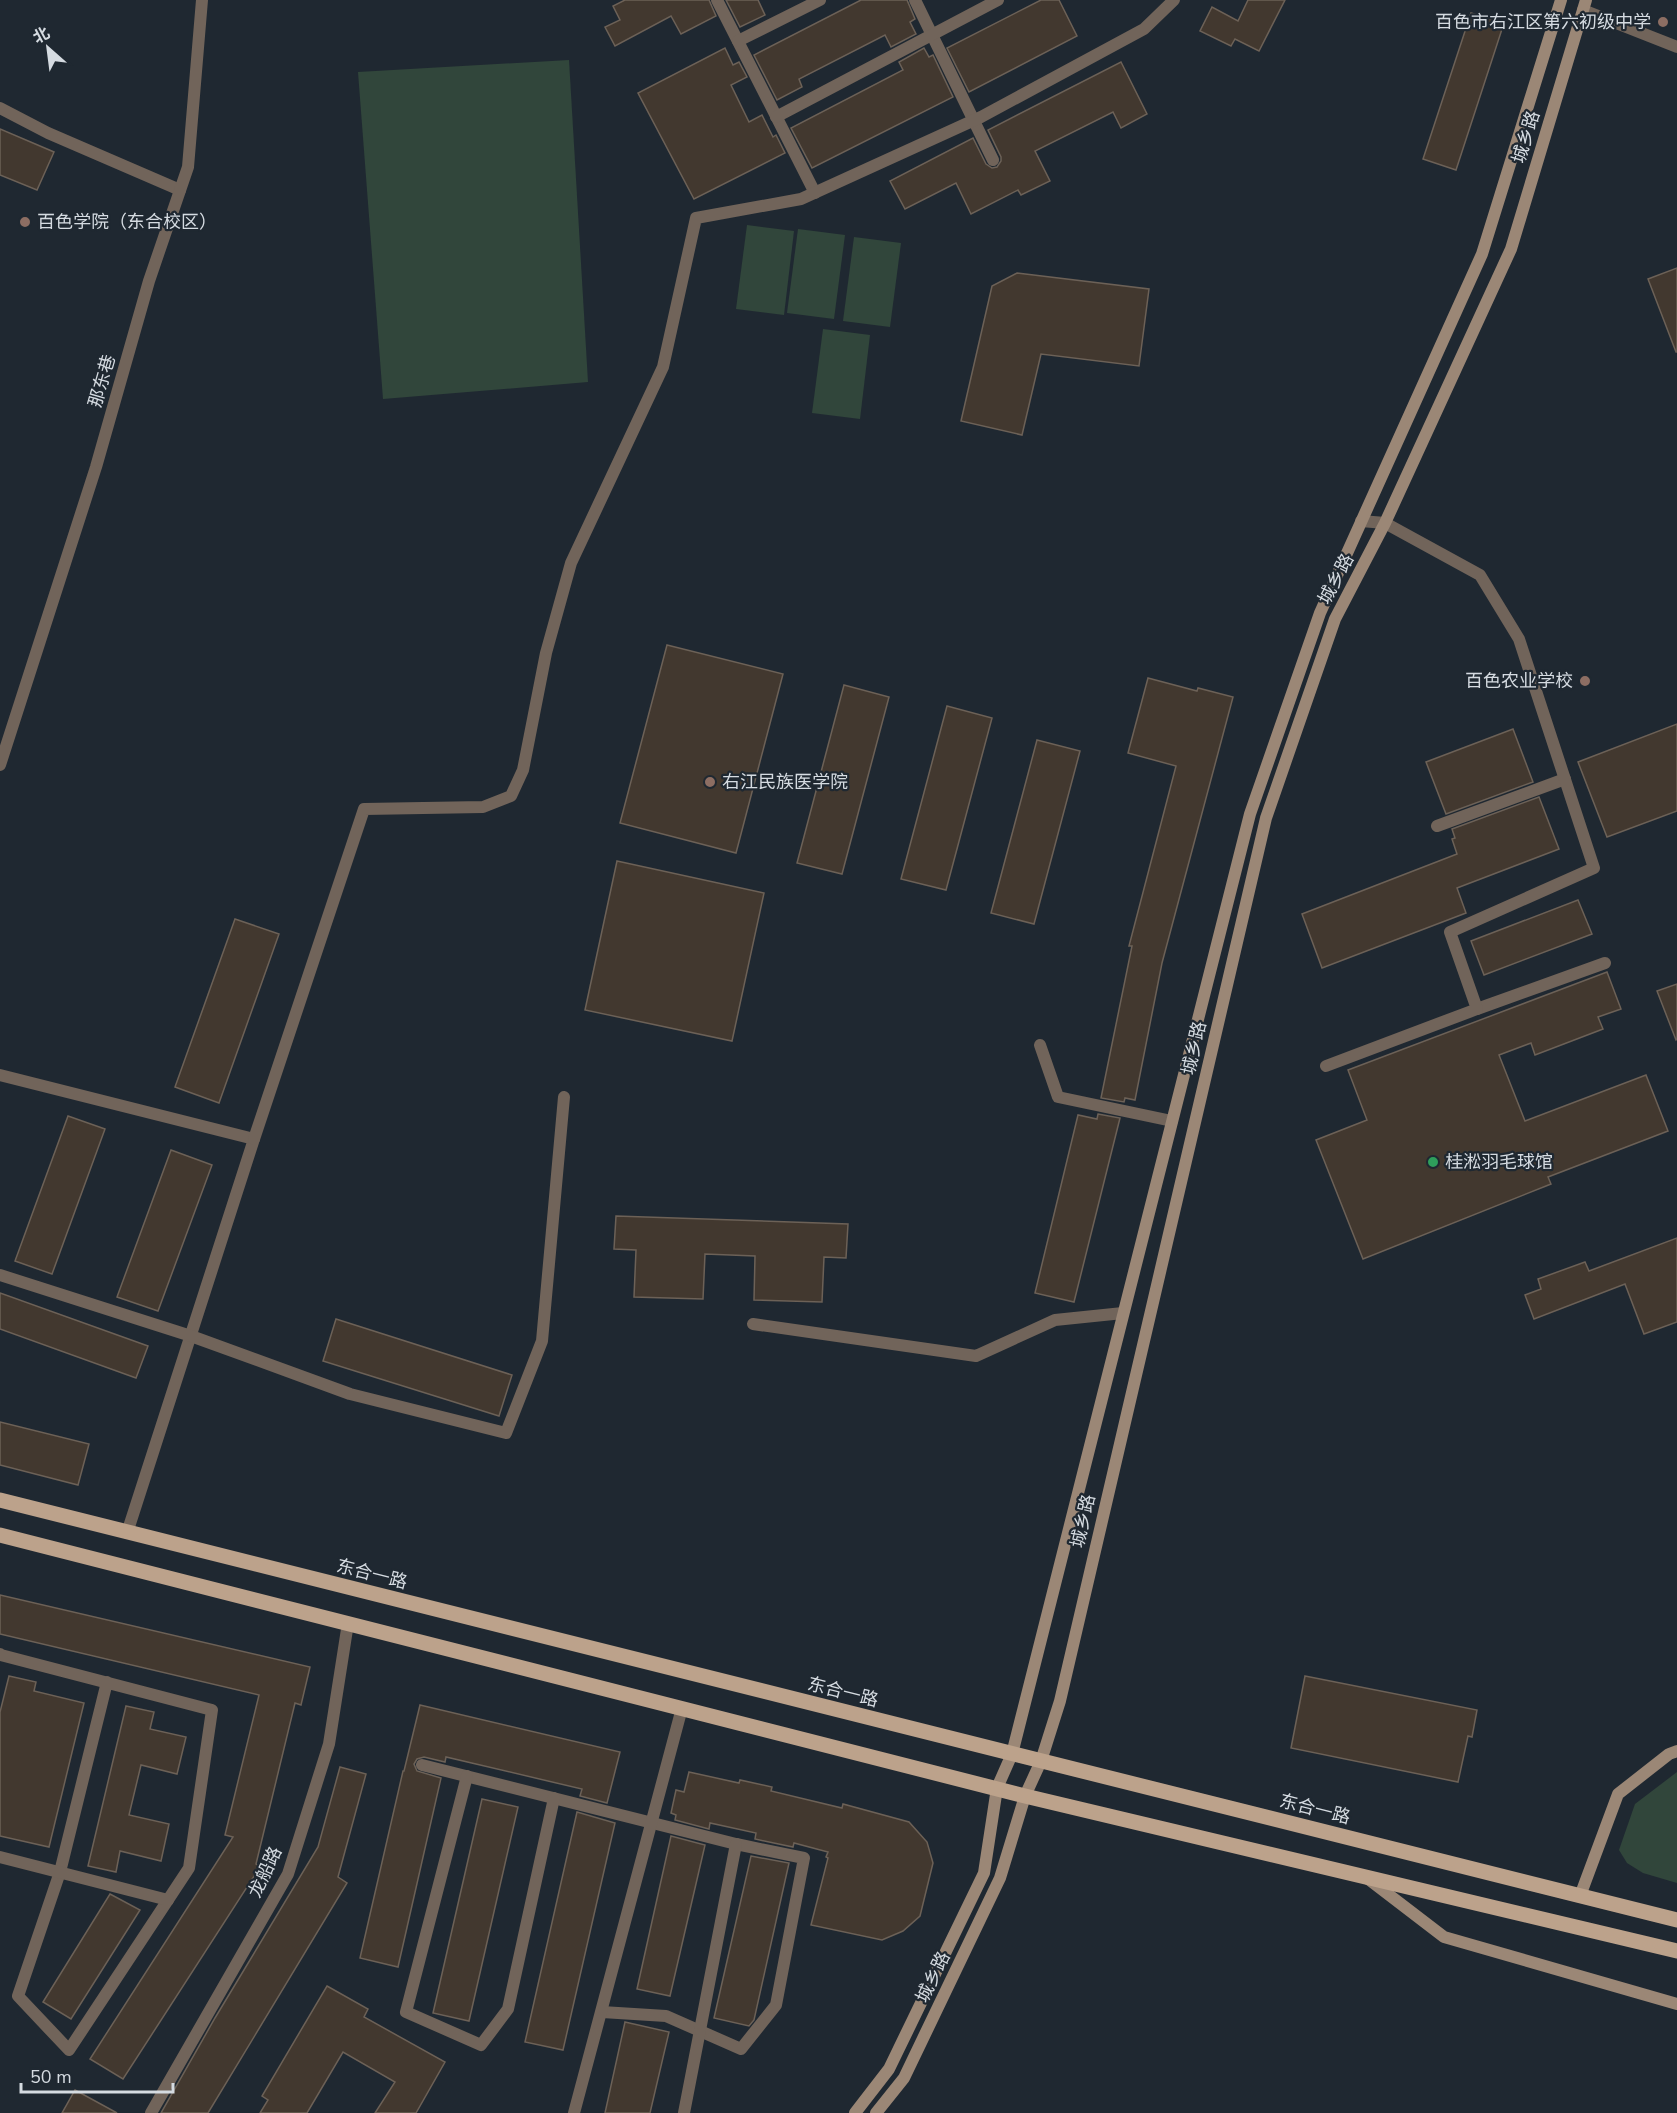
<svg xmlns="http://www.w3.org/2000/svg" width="1677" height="2113" viewBox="0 0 1677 2113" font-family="'Nunito Sans','Noto Sans SC',sans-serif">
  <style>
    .green { fill: #31463b }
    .building { fill: #42382f; stroke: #6c6157; stroke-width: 1.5 }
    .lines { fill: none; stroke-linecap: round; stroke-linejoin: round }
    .service { stroke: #71645a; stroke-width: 12 }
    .minor { stroke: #71645a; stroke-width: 12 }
    .secondary { stroke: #9b8776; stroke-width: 12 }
    .primary { stroke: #bca28b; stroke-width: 15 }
    .education-dot { fill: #8d6e63; stroke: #1f2831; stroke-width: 2 }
    .leisure-dot { fill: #2e9e5b; stroke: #1f2831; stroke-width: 2 }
    .labels { text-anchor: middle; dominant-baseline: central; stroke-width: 4.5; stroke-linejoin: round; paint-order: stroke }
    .poi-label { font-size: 18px; fill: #d5dbe1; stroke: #1f2831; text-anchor: start }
    .street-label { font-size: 18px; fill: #d5dbe1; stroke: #1f2831 }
  </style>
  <rect width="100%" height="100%" fill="#1f2831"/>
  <g class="green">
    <path d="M569 60 588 382 383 399 358 72Z"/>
    <path d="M747 225 794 231 784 315 736 309Z"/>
    <path d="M798 229 845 235 834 319 787 313Z"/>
    <path d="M854 237 901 243 890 327 843 321Z"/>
    <path d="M823 329 870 335 860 419 812 413Z"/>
    <path d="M1677 1772V1883L1643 1873 1627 1863 1619 1850 1635 1804Z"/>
  </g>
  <g class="building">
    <path d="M625 0H709L716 16 681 34 671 16 615 46 605 27 620 20 613 6Z"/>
    <path d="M726 0H758L765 15 740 27Z"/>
    <path d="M861 0H907L915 19 910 22 916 34 891 47 885 35 799 79 802 87 777 100 754 55Z"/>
    <path d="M1041 0H1059L1077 36 969 92 947 48Z"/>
    <path d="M1248 0H1285L1259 51 1235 39 1231 46 1200 31 1212 7 1238 21Z"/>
    <path d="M1471 13 1504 23 1456 170 1423 159Z"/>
    <path d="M725 48 733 65 739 62 747 77 731 85 749 122 762 115 773 137 776 135 785 153 694 199 638 93Z"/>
    <path d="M924 48 929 57 933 55 953 97 812 168 791 128 903 70 899 62Z"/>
    <path d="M1121 62 1147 114 1121 128 1113 112 1035 151 1050 181 1021 195 1018 190 971 214 956 183 905 209 890 181 973 138 986 164 992 168 997 167 1001 161V157L988 130Z"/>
    <path d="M0 129 54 152 37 190 0 175Z"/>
    <path d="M1677 268V352H1676L1648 279Z"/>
    <path d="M1017 273 1149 289 1139 366 1041 354 1022 435 961 421 992 286Z"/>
    <path d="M667 645 783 674 736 853 620 823Z"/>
    <path d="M1148 678 1197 691 1198 688 1233 697 1162 963 1135 1100 1125 1098 1124 1102 1101 1098 1132 946H1129L1176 766 1128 753Z"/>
    <path d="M844 685 889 697 842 874 797 863Z"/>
    <path d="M947 706 992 718 946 890 901 879Z"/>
    <path d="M1677 724V811L1607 837 1578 762Z"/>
    <path d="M1513 729 1533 782 1446 814 1426 762Z"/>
    <path d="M1037 740 1080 751 1034 924 991 913Z"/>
    <path d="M1539 797 1559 849 1457 888 1466 913 1322 968 1302 914 1457 854 1452 839 1455 838 1452 829Z"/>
    <path d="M617 861 764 893 732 1041 585 1010Z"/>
    <path d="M1578 900 1592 934 1484 975 1471 941Z"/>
    <path d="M235 919 279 934 219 1103 175 1087Z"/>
    <path d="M1607 972 1621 1009 1598 1017 1603 1029 1535 1055 1531 1043 1499 1055 1525 1121 1646 1075 1668 1131 1548 1177 1551 1184 1363 1259 1316 1140 1367 1120 1348 1070Z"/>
    <path d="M1677 984V1039L1676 1040 1657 991Z"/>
    <path d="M1098 1114 1120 1118 1074 1302 1035 1293 1078 1115 1097 1119Z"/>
    <path d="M68 1116 105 1129 52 1274 15 1261Z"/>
    <path d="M171 1150 212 1165 158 1311 117 1297Z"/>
    <path d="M616 1216 848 1224 846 1258 824 1257 822 1302 754 1300 755 1256 705 1254 703 1299 634 1297 636 1250 614 1249Z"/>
    <path d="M1677 1238V1322L1644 1334 1625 1284 1534 1319 1525 1295 1541 1289 1538 1279 1585 1262 1589 1271Z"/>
    <path d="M0 1293 148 1346 136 1378 0 1329Z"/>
    <path d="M336 1319 512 1375 499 1416 323 1361Z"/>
    <path d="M0 1422 89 1444 78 1485 0 1465Z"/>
    <path d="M0 1595 310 1667 301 1705 295 1703 256 1864 260 1867 123 2079 90 2059 233 1837 225 1835 259 1695 0 1634Z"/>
    <path d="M9 1676 36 1682 34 1691 84 1703 49 1847 0 1836V1712Z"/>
    <path d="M1305 1676 1477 1710 1472 1737 1468 1736 1458 1782 1291 1748Z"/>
    <path d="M420 1705 620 1752 607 1803 580 1796 582 1789 446 1757 445 1762 424 1757 417 1759 414 1764 417 1771 441 1778 398 1967 360 1958 403 1771H404Z"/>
    <path d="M126 1706 154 1712 150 1729 186 1737 177 1774 141 1765 129 1815 169 1824 161 1861 120 1851 116 1872 88 1866Z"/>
    <path d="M340 1767 366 1774 338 1877 347 1883 208 2113H161L215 2018 318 1847Z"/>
    <path d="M689 1772 739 1783 740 1780 772 1787 771 1791 842 1808 843 1804 909 1822 927 1842 933 1863 920 1916 903 1931 882 1940 811 1925 828 1858 826 1857 828 1852 794 1843 793 1847 755 1839 756 1833 710 1823 709 1829 675 1820 676 1815 671 1813 676 1790 684 1792Z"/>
    <path d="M482 1799 518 1807 469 2021 433 2013Z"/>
    <path d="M577 1812 615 1823 563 2050 525 2042Z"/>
    <path d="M671 1836 705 1845 670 1996 637 1989Z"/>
    <path d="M751 1856 789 1863 754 2020 749 2026 714 2018Z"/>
    <path d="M110 1894 140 1910 71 2019 43 2002Z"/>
    <path d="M327 1986 368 2009 364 2017 445 2062 416 2113H375L395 2082 343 2052 307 2113H260L268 2100 262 2096Z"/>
    <path d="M625 2022 669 2032 650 2113H605Z"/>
    <path d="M75 2090 117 2113H62Z"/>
  </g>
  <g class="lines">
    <g class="service">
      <path d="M717 0 815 193"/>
      <path d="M915 0 993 160"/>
      <path d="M1583 10 1677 47"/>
      <path d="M738 41 820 0"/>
      <path d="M0 108 48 133 180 190"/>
      <path d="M776 117 998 0"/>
      <path d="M1437 826 1565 779"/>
      <path d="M1477 1009 1605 963"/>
      <path d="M1040 1045 1058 1097 1172 1121"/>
      <path d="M1326 1066 1477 1009 1450 932 1594 868 1519 639 1480 575 1385 523 1361 521"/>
      <path d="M0 1075 254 1139 127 1533"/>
      <path d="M254 1139 364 809 483 807 511 796 523 770 546 653 571 563 663 367 696 218 801 199 981 117 1144 29 1174 0"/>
      <path d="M0 1275 191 1336 350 1394 506 1433 542 1341 564 1097"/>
      <path d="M753 1324 976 1356 1055 1320 1123 1313"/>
      <path d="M0 1654 1 1655 212 1710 189 1868 69 2050 18 1996 60 1872 107 1682"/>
      <path d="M422 1765 736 1844 804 1858 776 2005 741 2049 666 2016 602 2012"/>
      <path d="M467 1776 406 2012 481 2045 508 2009 554 1798"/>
      <path d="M0 1857 168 1900"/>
      <path d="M574 2113 682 1708"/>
      <path d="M684 2113 736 1844"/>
    </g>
    <g class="minor">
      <path d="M0 765 96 467 149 281 188 167 202 0"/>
      <path d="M151 2113 288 1874 329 1744 348 1623"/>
    </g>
    <g class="secondary">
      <path d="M1367 1878 1444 1937 1677 2004"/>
      <path d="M1580 1896 1618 1794 1669 1754 1677 1751"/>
      <path d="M855 2113 889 2069 984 1873 997 1788 1012 1754 1250 814 1320 613 1482 254 1561 0"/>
      <path d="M876 2113 904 2078 1000 1878 1025 1796 1041 1761 1060 1701 1266 818 1335 619 1385 523 1511 249 1586 0"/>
    </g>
    <g class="primary">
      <path d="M0 1500 1677 1920"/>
      <path d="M0 1535 1025 1796 1677 1951"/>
    </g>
  </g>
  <g class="education-dot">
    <circle cx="1663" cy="22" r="6"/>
    <circle cx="25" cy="222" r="6"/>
    <circle cx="1585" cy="681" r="6"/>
    <circle cx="710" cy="782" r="6"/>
  </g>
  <circle class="leisure-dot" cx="1433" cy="1162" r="6"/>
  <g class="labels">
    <g class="poi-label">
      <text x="1651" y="22" text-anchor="end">百色市右江区第六初级中学</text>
      <text x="37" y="222">百色学院（东合校区）</text>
      <text x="1573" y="681" text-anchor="end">百色农业学校</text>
      <text x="722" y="782">右江民族医学院</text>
      <text x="1445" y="1162">桂淞羽毛球馆</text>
    </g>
    <g class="street-label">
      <text transform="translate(1526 137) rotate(-73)">城乡路</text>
      <text transform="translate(102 381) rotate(-74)">那东巷</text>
      <text transform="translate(1336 579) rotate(-62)">城乡路</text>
      <text transform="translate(1194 1048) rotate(-77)">城乡路</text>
      <text transform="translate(1083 1521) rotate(-77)">城乡路</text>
      <text transform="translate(372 1574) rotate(14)">东合一路</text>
      <text transform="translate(843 1692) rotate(14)">东合一路</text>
      <text transform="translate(1315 1809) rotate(14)">东合一路</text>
      <text transform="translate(265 1872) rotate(-65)">龙船路</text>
      <text transform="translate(933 1977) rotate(-64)">城乡路</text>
    </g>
  </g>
  <g transform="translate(48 48) rotate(332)" stroke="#1f2831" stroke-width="4.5" paint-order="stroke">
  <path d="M0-4.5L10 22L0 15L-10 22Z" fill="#d5dbe1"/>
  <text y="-9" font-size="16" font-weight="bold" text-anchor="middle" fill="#d5dbe1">北</text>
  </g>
  <path d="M21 2083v9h152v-9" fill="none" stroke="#d5dbe1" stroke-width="3"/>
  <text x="30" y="2083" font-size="18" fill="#d5dbe1" stroke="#1f2831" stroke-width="4.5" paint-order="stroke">50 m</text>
</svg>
